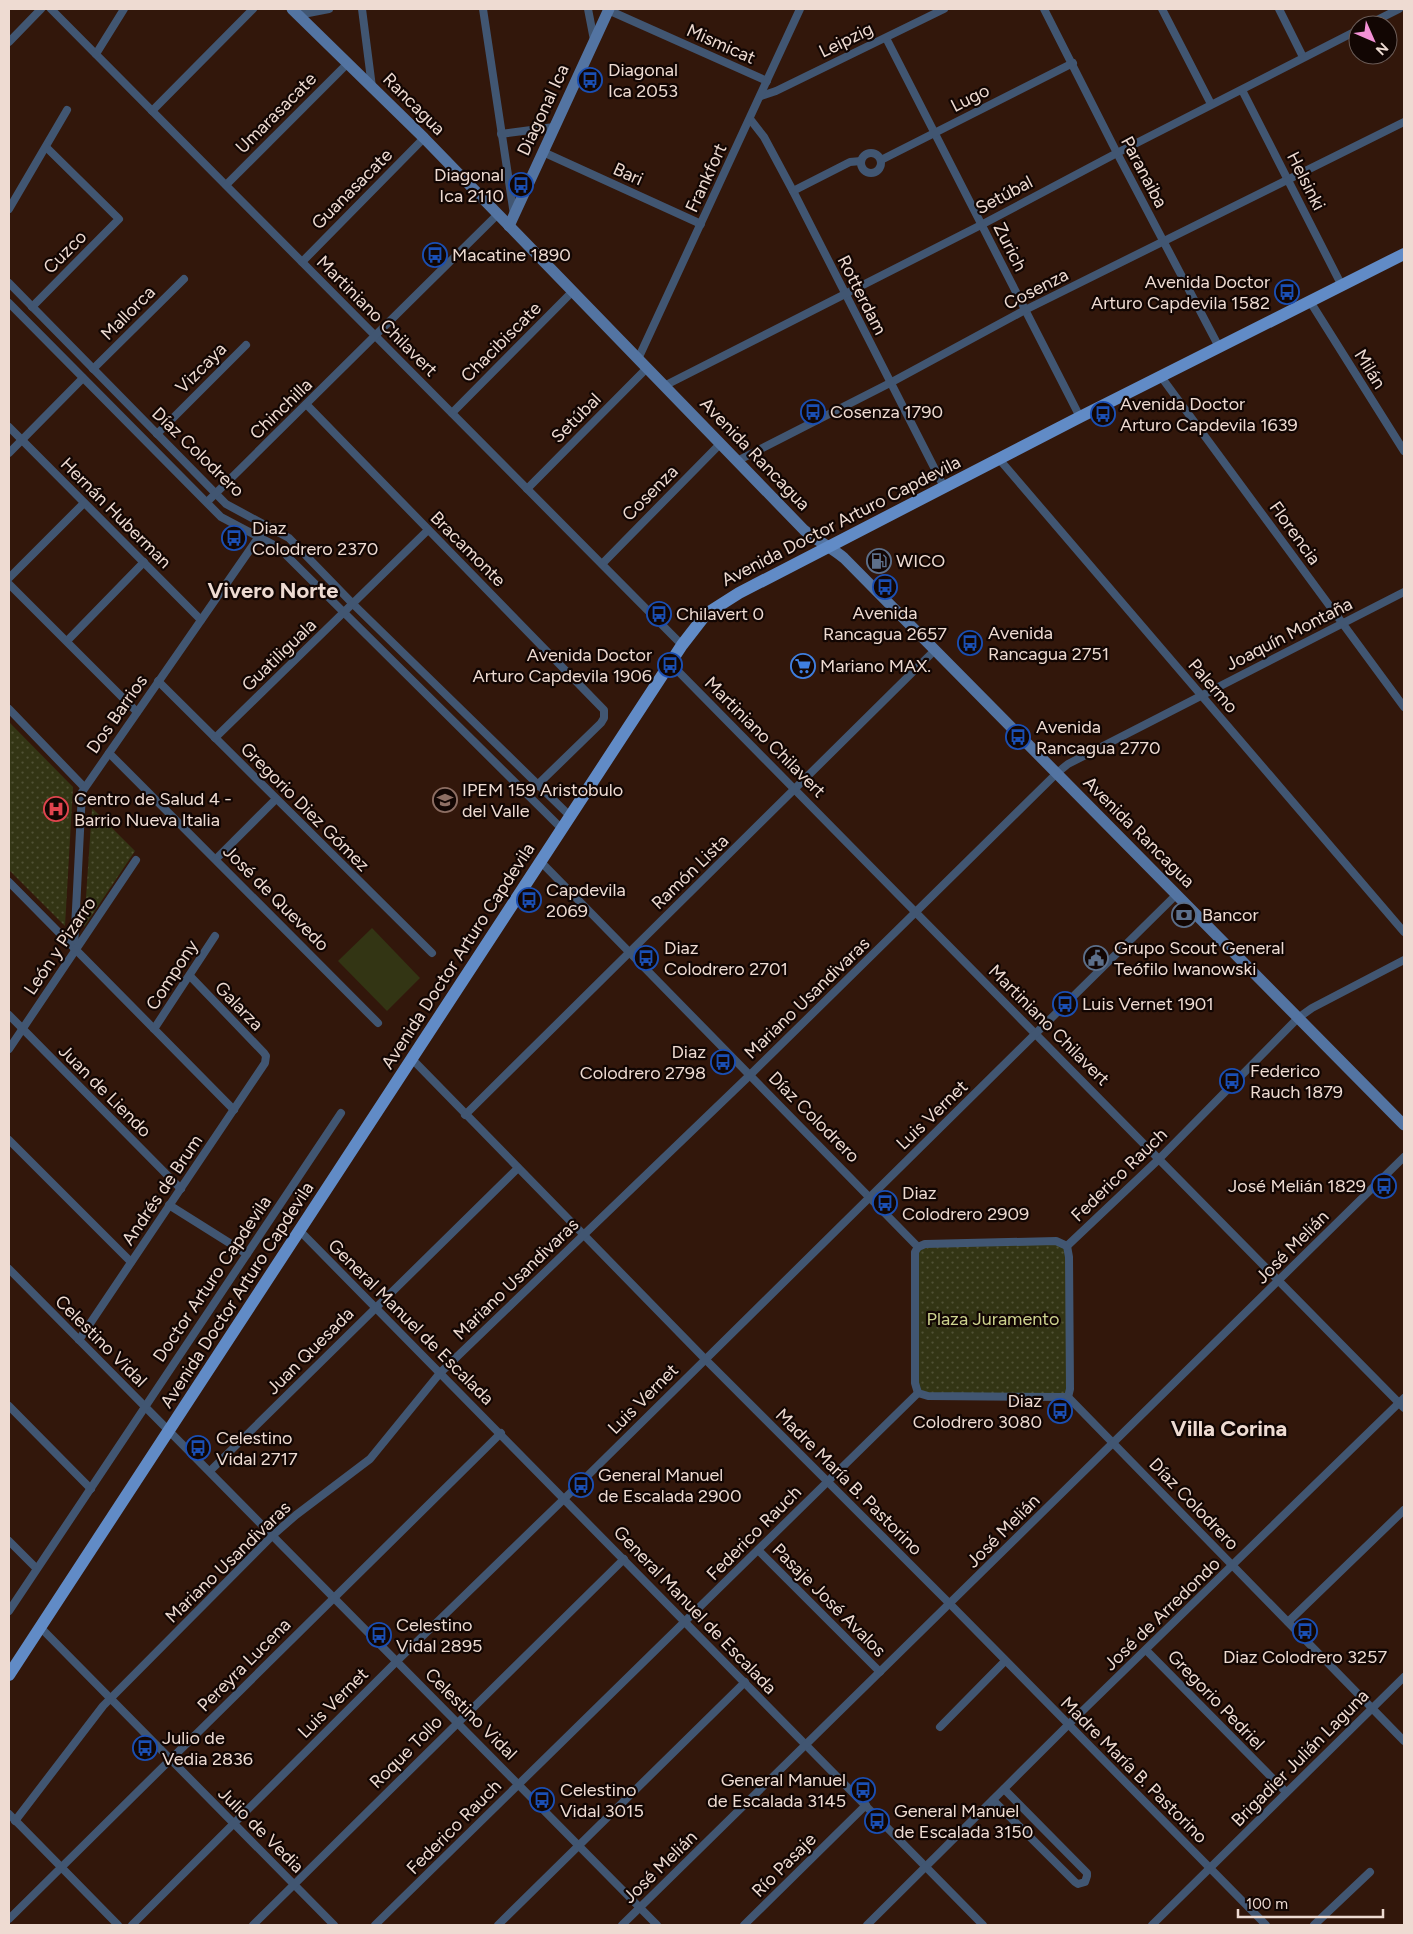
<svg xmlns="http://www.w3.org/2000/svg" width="1413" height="1934" viewBox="0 0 1413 1934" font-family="Figtree,sans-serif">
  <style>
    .grass { fill: url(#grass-dots) }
    .pitch { fill: #333514 }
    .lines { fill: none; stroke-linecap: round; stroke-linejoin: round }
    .minor { stroke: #415672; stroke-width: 8 }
    .secondary { stroke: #5374a2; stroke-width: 11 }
    .primary { stroke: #618bc6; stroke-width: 12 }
    .labels { text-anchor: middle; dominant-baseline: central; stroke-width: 4.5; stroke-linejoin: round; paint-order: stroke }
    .street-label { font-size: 18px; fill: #eedbd2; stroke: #120603 }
    .poi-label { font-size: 18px; fill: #eedbd2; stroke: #120603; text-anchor: start }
    .park-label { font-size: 18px; fill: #cdd28e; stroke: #120603 }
    .district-label { font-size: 22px; font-weight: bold; fill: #eedbd2; stroke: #120603 }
  </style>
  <defs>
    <pattern id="grass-dots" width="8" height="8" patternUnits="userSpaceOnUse" patternTransform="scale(1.25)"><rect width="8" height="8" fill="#333514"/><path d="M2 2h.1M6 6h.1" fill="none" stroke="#515235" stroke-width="1.8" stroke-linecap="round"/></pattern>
  </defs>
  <rect width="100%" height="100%" fill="#32170b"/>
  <g class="grass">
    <path d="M9 722 73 787 65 926 9 870Z"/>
    <path d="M92 808 135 851 84 927Z"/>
    <path d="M1056 1241 1067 1246 1068 1397 918 1393V1247Z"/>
  </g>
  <path class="pitch" d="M372 928 420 978 387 1011 338 961Z"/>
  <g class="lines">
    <g class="minor">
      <path d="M51 9 682 645"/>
      <path d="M362 9 372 87"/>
      <path d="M483 9 514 215"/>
      <path d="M588 9 594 40"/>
      <path d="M1044 9 1117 153 1219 347"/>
      <path d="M1162 9 1211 104"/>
      <path d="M1279 9 1303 57"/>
      <path d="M608 10 767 81"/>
      <path d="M298 15 329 9"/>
      <path d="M1367 25 1399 9"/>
      <path d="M886 38 1080 417"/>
      <path d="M9 42 41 9"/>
      <path d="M96 54 124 9"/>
      <path d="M1242 90 1342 286"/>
      <path d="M761 96 776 91 944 9"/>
      <path d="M152 111 253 9"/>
      <path d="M750 119 764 137 793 191 944 487"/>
      <path d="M501 134 554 127"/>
      <path d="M543 152 701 224"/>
      <circle cx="871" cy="163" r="10"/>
      <path d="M881 160 1073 63"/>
      <path d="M226 185 348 63"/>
      <path d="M793 191 850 162 861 161"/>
      <path d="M9 209 67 110"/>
      <path d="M302 262 424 138"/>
      <path d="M9 283 226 504 289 538 353 604 570 816"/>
      <path d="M9 303 221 517 276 546 283 552 562 829"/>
      <path d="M1311 303 1404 451"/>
      <path d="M32 307 119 219 46 147"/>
      <path d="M638 359 800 9"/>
      <path d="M93 369 184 279"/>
      <path d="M1162 378 1404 707"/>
      <path d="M664 386 981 225 1117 153 1358 30"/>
      <path d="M307 405 604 710V718L601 723 528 794"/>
      <path d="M452 413 572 292"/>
      <path d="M9 427 201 620"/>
      <path d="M157 434 246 345"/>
      <path d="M9 453 83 378"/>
      <path d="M999 459 1404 932"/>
      <path d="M737 461 890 383 1025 310 1404 122"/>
      <path d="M527 489 647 368"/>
      <path d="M207 502 498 214"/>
      <path d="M602 564 720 444"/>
      <path d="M9 578 84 503"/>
      <path d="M9 584 137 712"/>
      <path d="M67 641 144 562"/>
      <path d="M671 664 1404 1408"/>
      <path d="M158 681 432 953"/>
      <path d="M9 709 84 787"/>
      <path d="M215 738 428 530"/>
      <path d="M109 753 378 1023"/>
      <path d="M216 859 276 799"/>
      <path d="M541 862 918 1247"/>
      <path d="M9 882 234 1110"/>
      <path d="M74 948 82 792 267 525"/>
      <path d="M9 1015 181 1189"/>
      <path d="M154 1029 215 936"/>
      <path d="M9 1049 136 860"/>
      <path d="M412 1059 705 1359 950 1604 1266 1925"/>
      <path d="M465 1115 935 650"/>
      <path d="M9 1140 131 1262"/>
      <path d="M169 1205 247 1254"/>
      <path d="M300 1231 983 1925"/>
      <path d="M1067 1246 1159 1159 1298 1018 1312 1008 1404 960"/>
      <path d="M1067 1246 1069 1257 1070 1389 1068 1397"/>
      <path d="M918 1247 925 1244 1056 1241 1067 1246"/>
      <path d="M9 1269 657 1925"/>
      <path d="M79 1340 265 1063 266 1056 264 1053 190 976"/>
      <path d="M918 1393 928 1396 1068 1397"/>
      <path d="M918 1393 915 1383V1252L918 1247"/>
      <path d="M1068 1397 1404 1741"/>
      <path d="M9 1406 91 1489"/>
      <path d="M210 1471 518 1168"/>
      <path d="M9 1541 36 1568"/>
      <path d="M758 1550 880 1672"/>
      <path d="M9 1611 341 1113"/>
      <path d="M1288 1622 1404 1510"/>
      <path d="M40 1627 334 1925"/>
      <path d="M1146 1650 1286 1792"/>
      <path d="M940 1727 1005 1661"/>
      <path d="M993 1800 1075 1882 1078 1884 1085 1882 1087 1876V1873L1004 1789"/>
      <path d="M9 1814 118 1925"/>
      <path d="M15 1821 103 1706 273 1535 296 1515 370 1459 440 1373 750 1075 1057 773 1068 764 1404 592"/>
      <path d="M9 1919 501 1433"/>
      <path d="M132 1925 397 1661 565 1498 1177 894"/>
      <path d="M253 1925 624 1559"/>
      <path d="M375 1925 918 1393"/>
      <path d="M498 1925 745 1682"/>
      <path d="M622 1925 1404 1157"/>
      <path d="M744 1925 866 1805"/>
      <path d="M867 1925 1068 1725 1404 1398"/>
      <path d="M1152 1925 1404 1677"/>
      <path d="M1314 1925 1370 1872"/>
    </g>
    <g class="secondary">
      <path d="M292 9 424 138 804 530C817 541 831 547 844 558L1404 1125"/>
      <path d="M509 226 609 9"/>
    </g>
    <path class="primary" d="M9 1675 682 645 706 614 739 593 1080 417 1404 254"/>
  </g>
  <defs>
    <symbol id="bus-ring" viewBox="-11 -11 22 22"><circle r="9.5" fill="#120603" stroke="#1a4fb4" stroke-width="1.5"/><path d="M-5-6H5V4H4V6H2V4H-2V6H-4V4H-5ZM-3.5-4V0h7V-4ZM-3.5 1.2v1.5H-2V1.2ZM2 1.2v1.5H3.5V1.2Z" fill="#1a4fb4"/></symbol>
    <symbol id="fuel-ring" viewBox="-11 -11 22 22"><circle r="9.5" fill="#120603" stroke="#5c6f8a" stroke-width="1.5"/><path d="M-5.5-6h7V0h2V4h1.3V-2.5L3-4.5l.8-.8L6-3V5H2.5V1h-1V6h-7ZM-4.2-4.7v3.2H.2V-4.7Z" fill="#5c6f8a"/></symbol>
    <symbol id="supermarket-ring" viewBox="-11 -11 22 22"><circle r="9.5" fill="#120603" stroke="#3f7fe0" stroke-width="1.5"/><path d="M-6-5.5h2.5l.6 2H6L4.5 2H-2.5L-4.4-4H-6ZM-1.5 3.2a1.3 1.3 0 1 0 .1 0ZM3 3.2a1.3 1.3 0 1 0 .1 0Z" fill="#3f7fe0"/></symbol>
    <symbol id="school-ring" viewBox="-11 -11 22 22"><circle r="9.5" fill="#120603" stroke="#8d6e63" stroke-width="1.5"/><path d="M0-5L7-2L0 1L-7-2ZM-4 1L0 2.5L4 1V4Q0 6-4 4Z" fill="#8d6e63"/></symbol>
    <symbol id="hospital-ring" viewBox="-11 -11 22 22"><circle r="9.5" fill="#120603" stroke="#e0444e" stroke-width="1.5"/><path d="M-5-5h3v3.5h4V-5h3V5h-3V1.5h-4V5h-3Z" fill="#e0444e"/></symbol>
    <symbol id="bank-ring" viewBox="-11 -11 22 22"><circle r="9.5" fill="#120603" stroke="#5c6f8a" stroke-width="1.5"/><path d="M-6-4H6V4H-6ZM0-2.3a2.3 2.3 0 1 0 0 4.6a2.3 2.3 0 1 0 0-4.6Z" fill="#5c6f8a"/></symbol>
    <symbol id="civic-ring" viewBox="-11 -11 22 22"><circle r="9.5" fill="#120603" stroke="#5c6f8a" stroke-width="1.5"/><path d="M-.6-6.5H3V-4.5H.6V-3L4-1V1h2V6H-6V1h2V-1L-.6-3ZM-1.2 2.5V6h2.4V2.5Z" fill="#5c6f8a"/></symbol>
  </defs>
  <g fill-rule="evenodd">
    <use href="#bus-ring" x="576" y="66" width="28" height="28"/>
    <use href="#bus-ring" x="507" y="171" width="28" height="28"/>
    <use href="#bus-ring" x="421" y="241" width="28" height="28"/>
    <use href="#bus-ring" x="1273" y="278" width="28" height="28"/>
    <use href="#bus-ring" x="799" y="398" width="28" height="28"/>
    <use href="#bus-ring" x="1089" y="400" width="28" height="28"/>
    <use href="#bus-ring" x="220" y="524" width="28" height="28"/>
    <use href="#fuel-ring" x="865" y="547" width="28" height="28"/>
    <use href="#bus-ring" x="871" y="573" width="28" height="28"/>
    <use href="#bus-ring" x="645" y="600" width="28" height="28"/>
    <use href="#bus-ring" x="956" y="629" width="28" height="28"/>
    <use href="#bus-ring" x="656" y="651" width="28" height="28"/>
    <use href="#supermarket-ring" x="789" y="652" width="28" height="28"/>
    <use href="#bus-ring" x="1004" y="723" width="28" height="28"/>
    <use href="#school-ring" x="431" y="786" width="28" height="28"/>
    <use href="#hospital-ring" x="42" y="795" width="28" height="28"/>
    <use href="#bus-ring" x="515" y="886" width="28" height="28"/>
    <use href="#bank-ring" x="1170" y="901" width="28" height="28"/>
    <use href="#bus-ring" x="632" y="944" width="28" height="28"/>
    <use href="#civic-ring" x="1082" y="944" width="28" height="28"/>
    <use href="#bus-ring" x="1051" y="990" width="28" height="28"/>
    <use href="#bus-ring" x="709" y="1048" width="28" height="28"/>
    <use href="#bus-ring" x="1218" y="1067" width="28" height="28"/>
    <use href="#bus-ring" x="1370" y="1172" width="28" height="28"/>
    <use href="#bus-ring" x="871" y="1189" width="28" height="28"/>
    <use href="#bus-ring" x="1046" y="1397" width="28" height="28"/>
    <use href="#bus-ring" x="184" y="1434" width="28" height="28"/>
    <use href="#bus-ring" x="567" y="1471" width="28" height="28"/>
    <use href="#bus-ring" x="1291" y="1617" width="28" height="28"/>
    <use href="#bus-ring" x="365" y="1621" width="28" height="28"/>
    <use href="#bus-ring" x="131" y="1734" width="28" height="28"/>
    <use href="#bus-ring" x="849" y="1776" width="28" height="28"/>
    <use href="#bus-ring" x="528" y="1786" width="28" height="28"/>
    <use href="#bus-ring" x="863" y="1807" width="28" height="28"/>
  </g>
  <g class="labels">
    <g class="street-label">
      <text transform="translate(846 40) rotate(-26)">Leipzig</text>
      <text transform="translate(721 44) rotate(24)">Mismicat</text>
      <text transform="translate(970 98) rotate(-27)">Lugo</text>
      <text transform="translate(414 104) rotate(45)">Rancagua</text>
      <text transform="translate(543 110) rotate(-65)">Diagonal Ica</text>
      <text transform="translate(276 113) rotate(-45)">Umarasacate</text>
      <text transform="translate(1144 172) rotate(62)">Paranaiba</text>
      <text transform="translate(628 174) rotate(24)">Bari</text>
      <text transform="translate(706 178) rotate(-65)">Frankfort</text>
      <text transform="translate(1306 181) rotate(63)">Helsinki</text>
      <text transform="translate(352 189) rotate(-45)">Guanasacate</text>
      <text transform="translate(1004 195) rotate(-28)">Setúbal</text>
      <text transform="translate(1010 247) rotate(63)">Zurich</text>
      <text transform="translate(65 252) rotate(-45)">Cuzco</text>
      <text transform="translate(1036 289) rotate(-27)">Cosenza</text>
      <text transform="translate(862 295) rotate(63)">Rotterdam</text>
      <text transform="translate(128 313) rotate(-45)">Mallorca</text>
      <text transform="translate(377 316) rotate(45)">Martiniano Chilavert</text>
      <text transform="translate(501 342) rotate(-45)">Chacibiscate</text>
      <text transform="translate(201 368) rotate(-45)">Vizcaya</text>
      <text transform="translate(1370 369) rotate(58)">Milán</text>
      <text transform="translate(281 409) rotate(-44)">Chinchilla</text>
      <text transform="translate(576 418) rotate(-45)">Setúbal</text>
      <text transform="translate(198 452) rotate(44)">Díaz Colodrero</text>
      <text transform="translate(755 454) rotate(46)">Avenida Rancagua</text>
      <text transform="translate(650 493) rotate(-45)">Cosenza</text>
      <text transform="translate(116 513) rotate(45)">Hernán Huberman</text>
      <text transform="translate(841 521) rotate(-27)">Avenida Doctor Arturo Capdevila</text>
      <text transform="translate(1295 533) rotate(54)">Florencia</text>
      <text transform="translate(468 549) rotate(45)">Bracamonte</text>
      <text transform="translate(1289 634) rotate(-27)">Joaquín Montaña</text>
      <text transform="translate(279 655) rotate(-44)">Guatiliguala</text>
      <text transform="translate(1213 686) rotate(49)">Palermo</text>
      <text transform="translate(117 714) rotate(-55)">Dos Barrios</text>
      <text transform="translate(765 737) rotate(45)">Martiniano Chilavert</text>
      <text transform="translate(305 807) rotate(45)">Gregorio Diez Gómez</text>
      <text transform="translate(1139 832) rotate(45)">Avenida Rancagua</text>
      <text transform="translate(690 872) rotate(-44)">Ramón Lista</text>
      <text transform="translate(276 898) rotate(45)">José de Quevedo</text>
      <text transform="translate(60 946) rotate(-56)">León y Pizarro</text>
      <text transform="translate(458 956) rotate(-57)">Avenida Doctor Arturo Capdevila</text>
      <text transform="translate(172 975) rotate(-57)">Compony</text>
      <text transform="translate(807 998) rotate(-44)">Mariano Usandivaras</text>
      <text transform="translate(239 1006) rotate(46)">Galarza</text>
      <text transform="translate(1049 1025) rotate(45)">Martiniano Chilavert</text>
      <text transform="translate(105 1091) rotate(45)">Juan de Liendo</text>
      <text transform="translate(932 1115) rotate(-44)">Luis Vernet</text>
      <text transform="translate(814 1117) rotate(45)">Díaz Colodrero</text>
      <text transform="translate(1119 1175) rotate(-44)">Federico Rauch</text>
      <text transform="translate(162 1190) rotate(-56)">Andrés de Brum</text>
      <text transform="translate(1292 1247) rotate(-45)">José Melián</text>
      <text transform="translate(212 1279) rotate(-56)">Doctor Arturo Capdevila</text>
      <text transform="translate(516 1279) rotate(-44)">Mariano Usandivaras</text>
      <text transform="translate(237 1295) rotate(-57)">Avenida Doctor Arturo Capdevila</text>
      <text transform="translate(411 1322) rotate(45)">General Manuel de Escalada</text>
      <text transform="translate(101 1341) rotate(45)">Celestino Vidal</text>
      <text transform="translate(310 1351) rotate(-45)">Juan Quesada</text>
      <text transform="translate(643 1399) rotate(-45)">Luis Vernet</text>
      <text transform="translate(849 1482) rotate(45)">Madre María B. Pastorino</text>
      <text transform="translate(1194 1504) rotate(46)">Díaz Colodrero</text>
      <text transform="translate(1003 1531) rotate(-45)">José Melián</text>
      <text transform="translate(754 1533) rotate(-45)">Federico Rauch</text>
      <text transform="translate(228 1562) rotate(-44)">Mariano Usandivaras</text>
      <text transform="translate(829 1600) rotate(45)">Pasaje José Avalos</text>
      <text transform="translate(695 1610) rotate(46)">General Manuel de Escalada</text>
      <text transform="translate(1162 1614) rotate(-44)">José de Arredondo</text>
      <text transform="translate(244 1665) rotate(-45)">Pereyra Lucena</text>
      <text transform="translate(1216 1700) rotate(46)">Gregorio Pedriel</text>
      <text transform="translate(333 1703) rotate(-45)">Luis Vernet</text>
      <text transform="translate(471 1714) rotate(45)">Celestino Vidal</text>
      <text transform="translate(406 1752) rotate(-45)">Roque Tollo</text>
      <text transform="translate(1300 1758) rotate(-45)">Brigadier Julián Laguna</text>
      <text transform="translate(1134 1770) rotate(45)">Madre María B. Pastorino</text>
      <text transform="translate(454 1827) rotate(-45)">Federico Rauch</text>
      <text transform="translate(261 1830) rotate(45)">Julio de Vedia</text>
      <text transform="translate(784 1865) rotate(-45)">Río Pasaje</text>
      <text transform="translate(660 1867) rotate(-44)">José Melián</text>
    </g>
    <g class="poi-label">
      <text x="608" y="70">Diagonal<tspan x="608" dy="21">Ica 2053</tspan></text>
      <text x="504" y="175" text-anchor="end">Diagonal<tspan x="504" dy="21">Ica 2110</tspan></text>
      <text x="452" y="255">Macatine 1890</text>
      <text x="1270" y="282" text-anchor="end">Avenida Doctor<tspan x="1270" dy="21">Arturo Capdevila 1582</tspan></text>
      <text x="1120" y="404">Avenida Doctor<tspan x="1120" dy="21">Arturo Capdevila 1639</tspan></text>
      <text x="830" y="412">Cosenza 1790</text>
      <text x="252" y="528">Diaz<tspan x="252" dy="21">Colodrero 2370</tspan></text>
      <text x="896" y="561">WICO</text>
      <text x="885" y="613" text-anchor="middle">Avenida<tspan x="885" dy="21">Rancagua 2657</tspan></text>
      <text x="676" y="614">Chilavert 0</text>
      <text x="988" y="633">Avenida<tspan x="988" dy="21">Rancagua 2751</tspan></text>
      <text x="652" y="655" text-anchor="end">Avenida Doctor<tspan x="652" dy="21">Arturo Capdevila 1906</tspan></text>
      <text x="820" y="666">Mariano MAX.</text>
      <text x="1036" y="727">Avenida<tspan x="1036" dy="21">Rancagua 2770</tspan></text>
      <text x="462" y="790">IPEM 159 Aristobulo<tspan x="462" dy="21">del Valle</tspan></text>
      <text x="74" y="799">Centro de Salud 4 -<tspan x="74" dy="21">Barrio Nueva Italia</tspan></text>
      <text x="546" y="890">Capdevila<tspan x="546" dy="21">2069</tspan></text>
      <text x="1202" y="915">Bancor</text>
      <text x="664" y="948">Diaz<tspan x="664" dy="21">Colodrero 2701</tspan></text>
      <text x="1114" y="948">Grupo Scout General<tspan x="1114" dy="21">Teófilo Iwanowski</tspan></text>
      <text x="1082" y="1004">Luis Vernet 1901</text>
      <text x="706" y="1052" text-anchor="end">Diaz<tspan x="706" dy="21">Colodrero 2798</tspan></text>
      <text x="1250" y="1071">Federico<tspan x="1250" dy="21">Rauch 1879</tspan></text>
      <text x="1366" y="1186" text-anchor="end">José Melián 1829</text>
      <text x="902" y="1193">Diaz<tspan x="902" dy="21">Colodrero 2909</tspan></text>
      <text x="1042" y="1401" text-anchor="end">Diaz<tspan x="1042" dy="21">Colodrero 3080</tspan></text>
      <text x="216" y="1438">Celestino<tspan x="216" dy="21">Vidal 2717</tspan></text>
      <text x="598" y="1475">General Manuel<tspan x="598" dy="21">de Escalada 2900</tspan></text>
      <text x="396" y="1625">Celestino<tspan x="396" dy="21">Vidal 2895</tspan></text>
      <text x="1305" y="1657" text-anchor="middle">Diaz Colodrero 3257</text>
      <text x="162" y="1738">Julio de<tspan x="162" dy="21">Vedia 2836</tspan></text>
      <text x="846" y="1780" text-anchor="end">General Manuel<tspan x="846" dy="21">de Escalada 3145</tspan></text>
      <text x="560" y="1790">Celestino<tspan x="560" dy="21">Vidal 3015</tspan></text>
      <text x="894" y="1811">General Manuel<tspan x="894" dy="21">de Escalada 3150</tspan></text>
    </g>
    <g class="park-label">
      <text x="993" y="1319">Plaza Juramento</text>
    </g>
    <g class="district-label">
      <text x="273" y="590">Vivero Norte</text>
      <text x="1229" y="1428">Villa Corina</text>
    </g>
  </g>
  <rect width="1413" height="1934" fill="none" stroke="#eedbd2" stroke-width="20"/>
  <g transform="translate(1373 40) rotate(135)"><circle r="24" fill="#120603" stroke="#6a5b56"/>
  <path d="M0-4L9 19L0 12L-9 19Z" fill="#f391d6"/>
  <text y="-8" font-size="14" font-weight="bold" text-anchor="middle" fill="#eedbd2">N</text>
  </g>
  <path d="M1238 1909v8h145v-8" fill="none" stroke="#eedbd2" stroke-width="2.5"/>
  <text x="1246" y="1909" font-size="15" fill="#eedbd2" stroke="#120603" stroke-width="4" paint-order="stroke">100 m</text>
</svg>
